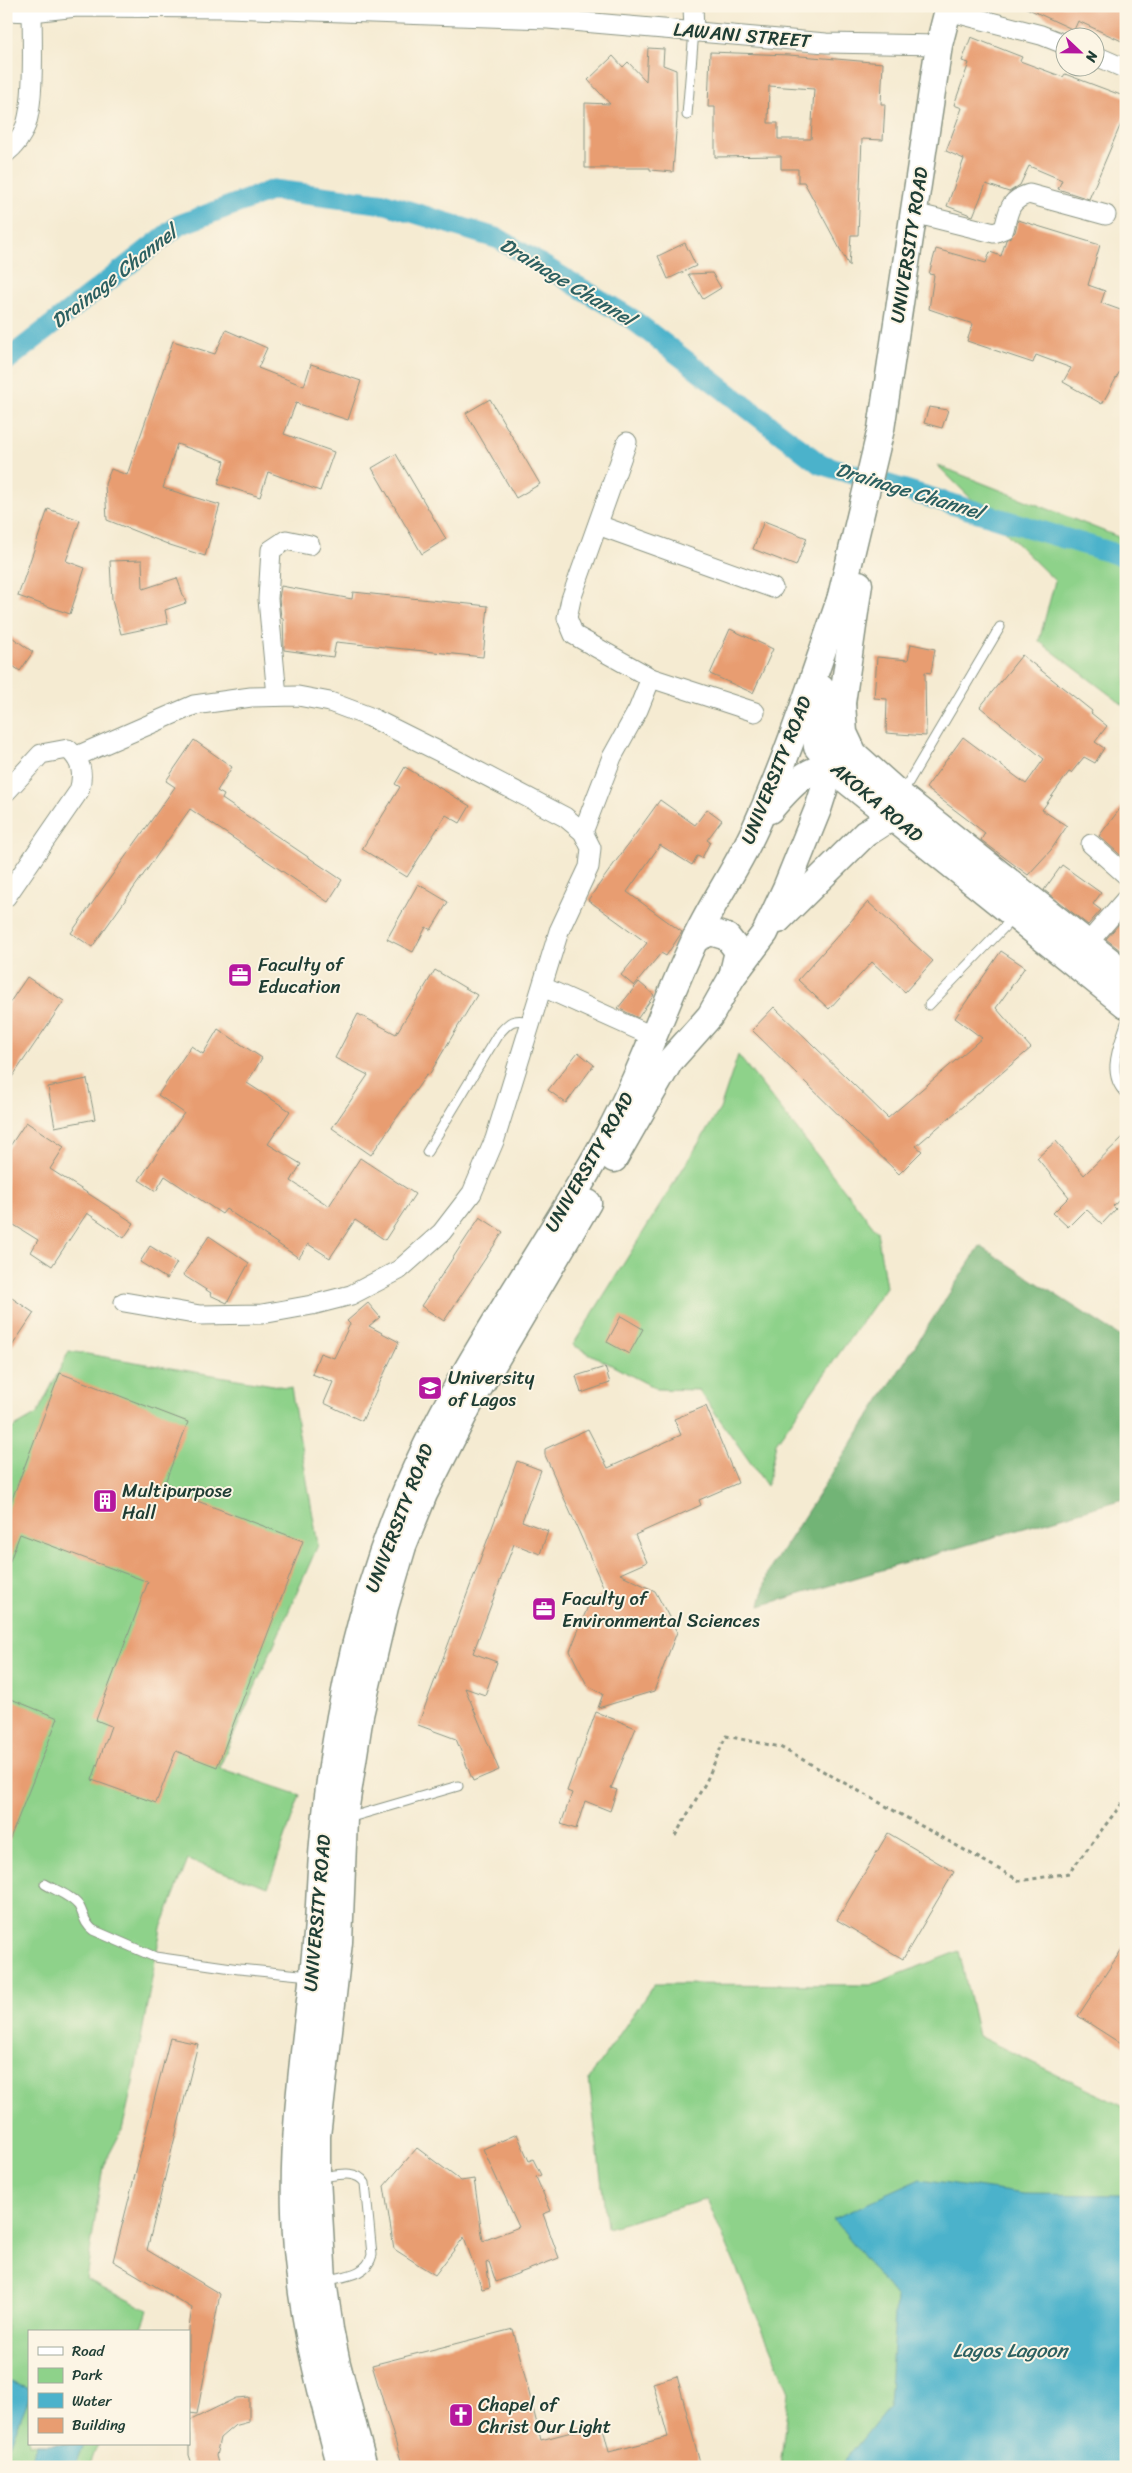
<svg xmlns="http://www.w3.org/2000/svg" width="1132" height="2473" viewBox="0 0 1132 2473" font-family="Sriracha,sans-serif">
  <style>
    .green { fill: #8ed28a; stroke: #56885f }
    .forest { fill: #72b476; stroke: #487855 }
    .water { fill: #4cb2cb; stroke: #367880 }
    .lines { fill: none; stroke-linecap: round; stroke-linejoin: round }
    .canal { stroke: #4cb2cb; stroke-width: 21 }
    .building { fill: #e89d71; fill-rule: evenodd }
    .service-casing { stroke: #8a9483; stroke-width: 11 }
    .minor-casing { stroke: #8a9483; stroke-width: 21 }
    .secondary-casing { stroke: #8a9483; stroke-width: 29 }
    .path { stroke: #8a9483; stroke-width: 3; stroke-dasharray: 4 4; stroke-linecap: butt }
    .service { stroke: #fff; stroke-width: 9 }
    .minor { stroke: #fff; stroke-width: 19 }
    .secondary { stroke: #fff; stroke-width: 26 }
    .labels { text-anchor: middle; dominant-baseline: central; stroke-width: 4; stroke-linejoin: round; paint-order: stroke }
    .street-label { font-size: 19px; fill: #1f3d34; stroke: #fcf5e5 }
    .poi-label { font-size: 19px; fill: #1f3d34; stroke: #fcf5e5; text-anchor: start }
    .water-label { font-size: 20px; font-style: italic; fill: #2c6061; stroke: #fcf5e5 }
  </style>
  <rect width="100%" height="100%" fill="#fcf5e5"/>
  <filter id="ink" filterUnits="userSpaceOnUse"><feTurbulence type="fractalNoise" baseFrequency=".02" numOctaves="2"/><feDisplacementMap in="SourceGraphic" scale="10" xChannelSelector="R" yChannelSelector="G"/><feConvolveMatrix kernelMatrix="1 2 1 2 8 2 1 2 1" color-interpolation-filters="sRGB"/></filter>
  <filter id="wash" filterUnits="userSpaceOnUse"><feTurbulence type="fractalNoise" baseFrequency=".0096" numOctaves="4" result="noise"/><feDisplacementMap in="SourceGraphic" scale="20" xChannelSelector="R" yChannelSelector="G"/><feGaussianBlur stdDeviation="1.12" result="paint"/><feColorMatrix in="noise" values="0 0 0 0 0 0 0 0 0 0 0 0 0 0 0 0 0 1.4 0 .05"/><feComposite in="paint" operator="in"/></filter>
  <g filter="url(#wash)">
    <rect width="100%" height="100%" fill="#f5ebd2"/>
    <g class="green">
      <path d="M937 465 1126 540V707L1039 641 1055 581Z"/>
      <path d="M738 1055 877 1231 886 1287 776 1443 767 1486 699 1390 657 1389 573 1345 720 1109Z"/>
      <path d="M69 1351 291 1388 318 1545 219 1768 300 1795 268 1887 188 1860 161 1928 133 2083 122 2130 103 2166 86 2279 148 2310 141 2332H29V2444H98L89 2467H6V1432L37 1414Z"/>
      <path d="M959 1951 978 2036 1126 2108V2467H780L789 2392 707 2199 607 2228 589 2079 654 1984 871 1985Z"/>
    </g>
    <path class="forest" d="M980 1246 1126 1340V1498L760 1606 768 1572Z"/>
    <g class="water">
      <path d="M921 2179 1024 2194 1126 2195V2467H840L889 2406 896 2298 833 2219Z"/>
      <path d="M6 2380 29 2389V2398L6 2455Z"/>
      <path d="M37 2444H84L75 2467H27Z"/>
    </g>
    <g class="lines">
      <path class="canal" d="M6 361 179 225 273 190 386 204 499 239 632 319 820 464 1126 557"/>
    </g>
    <g id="blocks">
      <g class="building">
        <path d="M1022 6H1126V43L1078 21 1074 30Z"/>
        <path d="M971 37 1022 57 1020 61 1063 77 1065 74 1126 97V112L1089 199 1058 189 1062 180 1029 166 1020 185 1009 192 986 184 973 216 947 206 964 159 946 151 962 108 954 105 969 63 962 61Z"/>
        <path d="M648 48 664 49 663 65 676 70 677 118 673 172 650 170V168H585V103L610 104 588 80 613 56 623 67 628 62 646 81Z"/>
        <path d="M710 52 789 55 883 63 881 104H885L883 140 862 139 858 235H851L849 266 804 182H798V169H781V156L715 157V107H708ZM769 86 814 89 811 139H778V123H768Z"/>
        <path d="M1018 220 1100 245 1088 285 1105 291 1101 303 1126 312V360L1102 404 1063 382 1071 368 1036 355 1033 363 967 341 973 324 929 309 934 275 929 274 936 249 986 263 990 252 1001 256 1006 240 1015 232Z"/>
        <path d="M685 243 696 266 668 279 658 256Z"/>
        <path d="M712 273 721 288 703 299 688 274Z"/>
        <path d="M226 330 267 348 258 368 304 386 311 364 361 381 348 420 296 403 284 434 334 452 320 491 268 472 260 497 218 484 225 461 177 444 163 488 220 505 205 556 170 545 107 520 105 484 111 469 127 475 173 341 215 354Z"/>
        <path d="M490 399 540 484 516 498 466 413Z"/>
        <path d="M929 407 948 410 942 428 924 423Z"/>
        <path d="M396 454 446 539 422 554 372 468Z"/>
        <path d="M48 509 80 520 66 561 85 568 70 614 18 596Z"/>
        <path d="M764 521 807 538 796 566 753 549Z"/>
        <path d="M142 560 143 589 177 578 186 603 165 610 168 624 121 634 112 600 110 561Z"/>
        <path d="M281 586 352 599 353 592 488 606 483 657 336 642 333 657 284 650 283 618 281 617 279 599Z"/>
        <path d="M730 629 773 649 753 693 710 674Z"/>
        <path d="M6 633 33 652 20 671 6 661Z"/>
        <path d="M911 644 935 649 931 673 925 672 926 736 886 733 887 699 874 698 877 657 908 660Z"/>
        <path d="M1022 655 1092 711 1091 713 1107 726 1095 742 1104 748 1095 763 1084 757 1071 773 1069 772 1042 810 1067 826 1051 850 1028 875 981 840 985 833 926 788 963 737 1026 784 1044 759 980 707Z"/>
        <path d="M194 740 232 767 217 791 224 795 222 799 342 880 328 902 190 809 92 947 71 933 175 787 166 781Z"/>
        <path d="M405 767 470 806 460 823 446 815 407 877 362 849 400 787 395 784Z"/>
        <path d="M660 800 695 825 707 809 722 820 707 840 710 842 702 858 697 856 692 865 660 845 627 892 682 932 666 956 661 953 634 986 621 975 647 943 588 900Z"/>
        <path d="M1126 801V860L1099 836Z"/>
        <path d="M1062 865 1101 893 1093 904 1101 910 1088 925 1044 890Z"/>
        <path d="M418 884 448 902 431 930 426 927 413 952 387 939Z"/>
        <path d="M868 902 933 961 905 992 872 962 829 1009 798 980Z"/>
        <path d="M1119 924 1126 929V955L1106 939Z"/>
        <path d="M1001 951 1025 967 996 1008 1031 1048 916 1146 922 1151 899 1174 752 1030 774 1007 888 1118 982 1038 955 1018Z"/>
        <path d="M435 970 477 995 429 1075 427 1074 371 1155 332 1128 368 1075 335 1058 358 1014 396 1034Z"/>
        <path d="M27 977 64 1001 6 1086V1008Z"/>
        <path d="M639 982 654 995 638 1018 618 1008Z"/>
        <path d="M218 1029 262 1058 247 1083 290 1111 268 1144 301 1164 291 1181 329 1206 360 1158 415 1194 385 1240 355 1220 330 1258 308 1244 299 1258 226 1209 222 1214 165 1176 156 1191 139 1180 184 1113 158 1095 191 1046 203 1054Z"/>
        <path d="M578 1052 594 1065 566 1103 548 1090Z"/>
        <path d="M87 1079 95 1119 55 1127 48 1087Z"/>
        <path d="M26 1122 64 1147 50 1169 134 1223 124 1238 87 1213 52 1266 31 1252 38 1240 6 1220V1152Z"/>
        <path d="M1126 1134V1194L1113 1206 1116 1209 1102 1224 1086 1209 1068 1227 1053 1213 1069 1197 1037 1158 1056 1141 1084 1175Z"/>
        <path d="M480 1217 503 1232 444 1321 421 1306Z"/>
        <path d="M209 1236 249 1263 227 1303 210 1295 211 1293 183 1275Z"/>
        <path d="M150 1246 177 1263 167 1279 140 1262Z"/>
        <path d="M6 1294 34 1313 6 1355Z"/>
        <path d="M368 1303 380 1317 369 1326 399 1342 362 1421 324 1403 333 1382 312 1374 320 1353 334 1358 350 1324 347 1321Z"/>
        <path d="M621 1316 643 1329 629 1354 607 1342Z"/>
        <path d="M605 1367 610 1383 581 1393 576 1376Z"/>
        <path d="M60 1373 188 1422 163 1488 303 1541 217 1767 176 1751 156 1803 92 1780 111 1726 96 1720 148 1582 20 1534 8 1566H6V1515Z"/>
        <path d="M706 1406 738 1483 699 1500 701 1505 635 1535 647 1562 620 1574 655 1591 677 1632 654 1691 598 1708 603 1694 587 1685 570 1651 590 1601 606 1593 545 1455V1449L588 1429 608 1468 681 1435 674 1419Z"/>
        <path d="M517 1461 541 1470 522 1521 548 1531 540 1554 514 1544 473 1653 497 1662 485 1695 465 1688 499 1770 473 1781 456 1739 418 1725Z"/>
        <path d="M6 1697 58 1718 7 1846H6Z"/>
        <path d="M596 1712 636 1728 611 1788 617 1790 610 1811 585 1801 576 1829 561 1824 572 1793 567 1791Z"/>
        <path d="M888 1833 954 1872 903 1959 837 1920Z"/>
        <path d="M1126 1943V2047L1078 2016Z"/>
        <path d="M170 2038 198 2044 147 2250 220 2294 197 2414 189 2413V2328L192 2308 113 2261Z"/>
        <path d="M517 2134 529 2161 533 2159 541 2175 536 2177 551 2211 543 2214 559 2258 496 2282 489 2262 486 2263 490 2287 482 2289 464 2237 435 2275 394 2249 384 2186 417 2148 461 2181 474 2179 483 2241 519 2227 483 2149Z"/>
        <path d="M513 2329 541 2440 602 2424 609 2452 668 2437 653 2383 677 2376 701 2467H403L372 2365Z"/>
        <path d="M249 2397V2422L234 2426 220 2438 216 2456 219 2467H193L189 2455V2421L236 2398Z"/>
      </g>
    </g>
  </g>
  <g filter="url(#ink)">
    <use href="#blocks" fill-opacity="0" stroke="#8a9483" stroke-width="1"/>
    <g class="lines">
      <defs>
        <g id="service">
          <path d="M687 115 694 31"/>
          <path d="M902 793 1000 627"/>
          <path d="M929 1005 1013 918"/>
          <path d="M1126 1023C1119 1046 1105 1074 1126 1094"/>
          <path d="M427 1152 497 1036C510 1021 512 1018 532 1022"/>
          <path d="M348 1818 458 1786"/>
          <path d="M45 1884C55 1890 72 1896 79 1906 84 1915 84 1923 93 1930L155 1957 239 1969 310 1976"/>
          <path d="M320 2177C334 2176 356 2168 365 2183L372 2255C367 2276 343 2276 325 2281"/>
        </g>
        <g id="minor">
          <path d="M693 6 694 31"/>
          <path d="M6 11 32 12 77 7 228 8 548 19 826 43 939 45"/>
          <path d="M948 11 1041 35 1064 44"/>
          <path d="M1094 55 1126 69"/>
          <path d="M6 153C15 146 22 136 26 125 35 97 32 38 32 6"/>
          <path d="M914 213 994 233 1004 229C1009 210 1009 200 1029 194L1106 215"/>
          <path d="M627 442 571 599 567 618 574 635 651 678 755 712"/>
          <path d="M598 525 773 588"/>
          <path d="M277 696 268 599 271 550 286 540 310 545"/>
          <path d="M77 756 194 705 251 697 298 696 330 702 370 717 462 763 565 817 583 832 591 848 589 867 559 931 495 1139 472 1193 442 1232 399 1270 351 1295 312 1305 262 1314 200 1315 124 1302"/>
          <path d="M6 792 41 754 68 749C82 761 84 774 79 791L6 897"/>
          <path d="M583 832 612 757 638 710 651 678"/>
          <path d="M1091 844 1126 875"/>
          <path d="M1087 944 1126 899"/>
          <path d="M543 987 652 1036"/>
        </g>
        <g id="secondary">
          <path d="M859 584 842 703 844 733 854 754 900 795 1126 974"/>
          <path d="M837 613 881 429 939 45 949 6"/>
          <path d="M821 688 816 736 817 747 846 780 1126 1005"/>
          <path d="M770 810C791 785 809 764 844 765"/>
          <path d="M778 920 865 834 882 823 894 819"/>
          <path d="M695 939 711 932 727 937 738 951 732 977"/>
          <path d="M614 1159 670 1061 710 1016 732 977 765 933 786 888 818 809 832 765 842 703"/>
          <path d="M341 2467C318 2382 297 2300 295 2212 292 2115 310 2019 318 1923 320 1890 321 1856 325 1823 336 1715 360 1604 401 1503 453 1372 540 1260 607 1137 640 1076 663 1009 692 946 711 903 740 865 758 822 791 749 815 672 841 597"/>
          <path d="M364 2467 337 2364 330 2329 323 2281 317 2178V2136L339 1942 344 1819 360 1715 385 1607 403 1546 424 1494 469 1405 588 1203"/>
        </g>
      </defs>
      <use href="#service" class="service-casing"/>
      <use href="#minor" class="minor-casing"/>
      <use href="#secondary" class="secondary-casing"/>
      <path class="path" d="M675 1836 706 1782 726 1736 780 1747 1020 1881 1069 1873 1126 1798"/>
      <use href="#service" class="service"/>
      <use href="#minor" class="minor"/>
      <use href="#secondary" class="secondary"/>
    </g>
  </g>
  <defs>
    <symbol id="office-square" viewBox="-11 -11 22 22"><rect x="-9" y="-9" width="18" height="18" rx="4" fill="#b5179e" stroke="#fcf5e5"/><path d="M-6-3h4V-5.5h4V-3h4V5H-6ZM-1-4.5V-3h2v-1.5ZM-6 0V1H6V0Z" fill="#fff"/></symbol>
    <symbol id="university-square" viewBox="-11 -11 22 22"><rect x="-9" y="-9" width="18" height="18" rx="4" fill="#b5179e" stroke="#fcf5e5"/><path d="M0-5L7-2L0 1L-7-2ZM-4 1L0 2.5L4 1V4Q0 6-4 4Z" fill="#fff"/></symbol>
    <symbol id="building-square" viewBox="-11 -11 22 22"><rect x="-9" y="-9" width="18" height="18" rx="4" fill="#b5179e" stroke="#fcf5e5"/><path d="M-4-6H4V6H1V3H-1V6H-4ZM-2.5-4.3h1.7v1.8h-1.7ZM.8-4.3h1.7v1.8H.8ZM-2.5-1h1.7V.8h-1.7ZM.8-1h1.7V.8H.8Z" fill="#fff"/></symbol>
    <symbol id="church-square" viewBox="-11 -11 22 22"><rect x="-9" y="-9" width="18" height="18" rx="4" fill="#b5179e" stroke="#fcf5e5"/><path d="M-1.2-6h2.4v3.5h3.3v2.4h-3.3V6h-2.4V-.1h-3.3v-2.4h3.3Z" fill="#fff"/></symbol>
  </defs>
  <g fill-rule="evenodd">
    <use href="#office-square" x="226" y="961" width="28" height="28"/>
    <use href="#university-square" x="416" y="1374" width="28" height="28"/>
    <use href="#building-square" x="91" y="1487" width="28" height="28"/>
    <use href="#office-square" x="530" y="1595" width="28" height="28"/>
    <use href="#church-square" x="447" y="2401" width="28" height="28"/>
  </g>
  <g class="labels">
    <g class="street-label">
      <text transform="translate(742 35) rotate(5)">LAWANI STREET</text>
      <text transform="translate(909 245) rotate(-81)">UNIVERSITY ROAD</text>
      <text transform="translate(776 770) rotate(-68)">UNIVERSITY ROAD</text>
      <text transform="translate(877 802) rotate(40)">AKOKA ROAD</text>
      <text transform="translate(589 1162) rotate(-60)">UNIVERSITY ROAD</text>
      <text transform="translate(399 1518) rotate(-69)">UNIVERSITY ROAD</text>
      <text transform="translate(317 1913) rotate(-85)">UNIVERSITY ROAD</text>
    </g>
    <g class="poi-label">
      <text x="258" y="964">Faculty of<tspan x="258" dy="22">Education</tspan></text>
      <text x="448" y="1377">University<tspan x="448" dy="22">of Lagos</tspan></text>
      <text x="122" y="1490">Multipurpose<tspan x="122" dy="22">Hall</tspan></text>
      <text x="562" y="1598">Faculty of<tspan x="562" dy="22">Environmental Sciences</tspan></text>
      <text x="478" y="2404">Chapel of<tspan x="478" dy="22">Christ Our Light</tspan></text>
    </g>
    <g class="water-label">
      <text transform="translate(114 277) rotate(-38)">Drainage Channel</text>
      <text transform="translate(567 282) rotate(31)">Drainage Channel</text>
      <text transform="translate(909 491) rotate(17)">Drainage Channel</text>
      <text x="1010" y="2350">Lagos Lagoon</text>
    </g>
  </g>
  <rect width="1132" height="2473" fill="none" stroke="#fcf5e5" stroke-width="25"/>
  <rect x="28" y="2330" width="162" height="115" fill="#fcf5e5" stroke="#a4ab9e"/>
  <rect x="38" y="2347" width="25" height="8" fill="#ffffff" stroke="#a4ab9e"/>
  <text x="72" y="2356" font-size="15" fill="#1f3d34">Road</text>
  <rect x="38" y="2368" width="25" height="15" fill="#8ed28a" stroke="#a4ab9e"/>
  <text x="72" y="2380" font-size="15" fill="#1f3d34">Park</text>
  <rect x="38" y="2393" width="25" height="15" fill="#4cb2cb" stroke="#a4ab9e"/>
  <text x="72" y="2406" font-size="15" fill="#1f3d34">Water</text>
  <rect x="38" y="2418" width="25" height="15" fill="#e89d71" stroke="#a4ab9e"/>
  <text x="72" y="2430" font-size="15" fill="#1f3d34">Building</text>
  <g transform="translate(1080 52) rotate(112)"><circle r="24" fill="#fcf5e5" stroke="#a4ab9e"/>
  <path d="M0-4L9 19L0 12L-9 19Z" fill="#b5179e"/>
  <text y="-8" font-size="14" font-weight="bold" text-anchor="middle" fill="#1f3d34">N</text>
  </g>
</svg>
